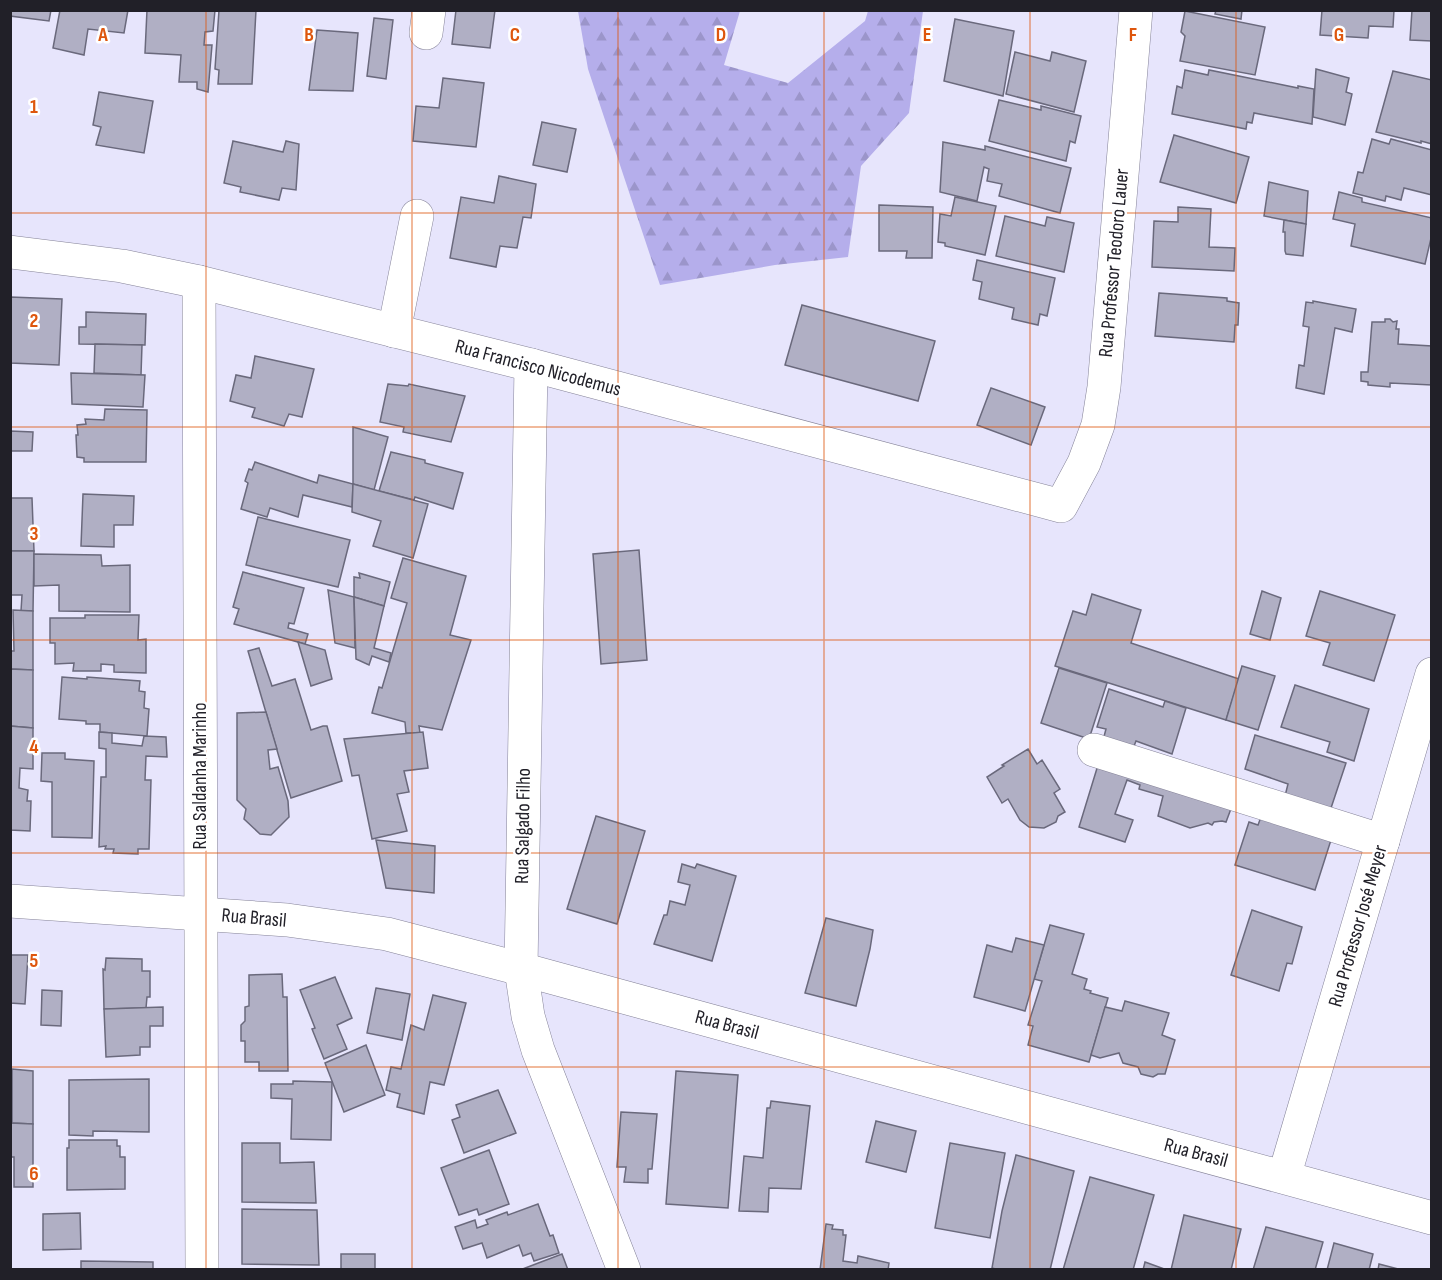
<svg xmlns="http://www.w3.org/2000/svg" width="1442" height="1280" viewBox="0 0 1442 1280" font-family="'Sofia Sans Condensed',sans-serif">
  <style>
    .forest { fill: url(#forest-firs) }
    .building { fill: #b0afc4; stroke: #6a697c; stroke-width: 1.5 }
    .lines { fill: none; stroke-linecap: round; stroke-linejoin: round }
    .street-casing { stroke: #858398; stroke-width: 34 }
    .secondary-casing { stroke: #858398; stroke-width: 34 }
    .street { stroke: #fff; stroke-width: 33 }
    .secondary { stroke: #fff; stroke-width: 33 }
    .grid { fill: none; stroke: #de560d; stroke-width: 1.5; stroke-opacity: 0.55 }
    .labels { text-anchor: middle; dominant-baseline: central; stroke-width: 5; stroke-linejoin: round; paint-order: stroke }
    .street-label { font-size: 20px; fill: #212028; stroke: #fff }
    .grid-label { font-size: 20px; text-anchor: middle; font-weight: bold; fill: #de560d; stroke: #fff; stroke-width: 5; stroke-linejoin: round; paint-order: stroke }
  </style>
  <defs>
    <pattern id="forest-firs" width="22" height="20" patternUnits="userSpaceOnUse" patternTransform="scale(1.5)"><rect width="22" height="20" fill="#b5aeeb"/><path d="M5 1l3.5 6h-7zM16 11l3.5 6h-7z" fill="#9b95ca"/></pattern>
  </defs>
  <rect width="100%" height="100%" fill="#e7e5fc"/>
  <path class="forest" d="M578 11H740L724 65 788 83 865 21 868 11H923L909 113 861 166 848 257 775 265 660 285 588 69Z"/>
  <g class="building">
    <path d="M10 10H51L49 21 10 16Z"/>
    <path d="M60 10H128L124 33 88 29 84 55 53 48Z"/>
    <path d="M147 10H215L213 31 205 32 204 45H212L208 92 197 89V82H179L181 55 145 53Z"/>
    <path d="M219 10H256L252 84H218L219 70 215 69Z"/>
    <path d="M456 10H495L490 48 452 44Z"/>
    <path d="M1216 10H1242L1241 19 1215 14Z"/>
    <path d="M1322 10H1394L1393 27 1369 26 1368 38 1320 35Z"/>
    <path d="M1412 10H1432V41L1410 40Z"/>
    <path d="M1185 11 1265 27 1255 75 1180 61 1185 36 1181 32Z"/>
    <path d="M374 18 393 20 386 79 367 76Z"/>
    <path d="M955 19 1014 31 1003 96 944 81Z"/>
    <path d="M317 30 358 33 353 91 309 90Z"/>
    <path d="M1015 52 1050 61 1052 52 1086 61 1074 112 1006 94Z"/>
    <path d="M1316 69 1349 78 1346 92 1352 94 1345 125 1313 117Z"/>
    <path d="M1185 70 1208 75 1209 70 1298 88V86L1314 89 1312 124 1254 113 1252 123 1247 122 1246 129 1172 114 1177 86 1182 88Z"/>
    <path d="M1393 71 1432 80V144L1421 141V143L1376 132Z"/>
    <path d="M443 78 484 83 476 147 413 141 416 106 439 108Z"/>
    <path d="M99 92 153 101 144 153 96 145 101 127 93 125Z"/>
    <path d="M999 100 1041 110V106L1081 116 1075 143 1070 141 1066 161 989 141Z"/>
    <path d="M542 122 576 129 567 172 533 165Z"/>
    <path d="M1174 135 1249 157 1236 203 1160 182Z"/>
    <path d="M1372 139 1389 144 1391 139 1432 150V195L1404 188 1401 200 1386 196 1385 201 1353 193 1358 172 1363 173Z"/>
    <path d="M233 141 283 152 286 141 299 144 296 190 282 188 279 200 240 192 241 187 224 183Z"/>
    <path d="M943 142 985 150V146L1071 168 1060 213 999 196 1002 184 987 181 989 169 984 167 977 201 940 192Z"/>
    <path d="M499 176 536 184 531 218 523 217 517 248 500 246 496 267 450 258 461 197 494 203Z"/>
    <path d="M1269 182 1308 191 1306 224 1264 216Z"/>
    <path d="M1339 192 1362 198V202L1432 218V234L1425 264 1351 246 1355 224 1333 219Z"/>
    <path d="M955 197 996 206 985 255 945 246V243L938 242 940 214 951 216Z"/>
    <path d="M879 205 933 207 932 258H906L907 251H879Z"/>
    <path d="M1178 207 1211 209 1209 247 1235 248 1234 271 1152 267 1154 221 1178 222Z"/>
    <path d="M1005 216 1045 226 1047 217 1074 223 1064 272 996 256Z"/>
    <path d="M1284 220 1306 224 1303 256 1286 254 1285 251V232H1283Z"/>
    <path d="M977 260 1055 278 1047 316 1040 314 1038 325 1012 319 1014 308 979 299 982 282 973 280Z"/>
    <path d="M1159 293 1227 298V301L1239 303 1238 325H1235L1234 342 1155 336Z"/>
    <path d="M10 297 62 299 59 365 10 363Z"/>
    <path d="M1313 301 1356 309 1352 332 1335 328 1324 394 1296 388 1299 365 1304 366 1309 327 1303 326 1306 302 1313 303Z"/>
    <path d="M802 305 935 341 918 401 785 365Z"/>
    <path d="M86 312 146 314 145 345 79 344V327H86Z"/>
    <path d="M1385 319H1390L1393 322 1397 321 1396 329H1399L1398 344 1432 346V385L1390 383V387L1368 385V382L1361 381V372H1368L1372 322H1385Z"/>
    <path d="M95 344 142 345 141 375 94 373Z"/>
    <path d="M255 356 314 369 302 417 289 414 284 426 252 417 255 408 230 401 236 375 251 378Z"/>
    <path d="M71 373 145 375 143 407 72 404Z"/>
    <path d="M388 384 408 386 409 384 465 396 451 442 403 432 404 427 380 422Z"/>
    <path d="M991 388 1045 407 1031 445 977 425Z"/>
    <path d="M105 409 147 410 146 462H84V458L77 457 76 435H78L77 425 86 424 85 419 104 420Z"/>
    <path d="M353 427 388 437 374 490 353 484Z"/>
    <path d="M10 431 33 432 32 451H10Z"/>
    <path d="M391 452 425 460V463L463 473 453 509 415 497 414 500 379 491Z"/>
    <path d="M255 462 317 483 319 475 353 484 352 507 303 495 298 517 270 508 267 517 241 509 248 483 245 481 249 469 252 470Z"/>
    <path d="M353 484 428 504 413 558 373 546 381 521 352 512Z"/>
    <path d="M83 494 134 496 133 525H114V547L81 546Z"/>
    <path d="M10 498H32L34 551H10Z"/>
    <path d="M258 517 350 540 338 587 246 565Z"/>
    <path d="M639 550 647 660 601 664 593 554Z"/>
    <path d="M10 551H34L33 611H21L22 595H10Z"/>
    <path d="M34 554 101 555 102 566 130 565V612L59 611V585L34 586Z"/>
    <path d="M403 558 466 576 450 635 471 640 442 730 419 726 420 733H406L405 722 372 713 379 687 382 688 407 603 391 598Z"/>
    <path d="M243 572 304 588 294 624 289 623 288 628 308 634 305 644 234 624 239 609 233 607Z"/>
    <path d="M359 573 390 582 384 606 354 597V577L360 578Z"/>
    <path d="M328 590 354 597 355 648 335 643Z"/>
    <path d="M1262 591 1281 598 1270 640 1250 634Z"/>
    <path d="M1320 591 1395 615 1374 681 1323 665 1330 643 1306 636Z"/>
    <path d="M1092 594 1141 610 1131 643 1239 679 1226 720 1055 666 1073 611 1086 615Z"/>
    <path d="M354 597 384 606 374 648 391 653 389 662 372 656 369 665 356 659Z"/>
    <path d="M13 610 33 611V670L10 669V651H14Z"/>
    <path d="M85 615H139L138 640 146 639V673L114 672V665L101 664V671H73L74 663 55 664V643H50V618H85Z"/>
    <path d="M298 642 325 650 332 679 311 686Z"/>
    <path d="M259 648 272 686 295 679 311 730 323 726H327L342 781 291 798 248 651Z"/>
    <path d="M1242 666 1275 676 1258 730 1226 720Z"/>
    <path d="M1059 668 1107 683 1089 739 1041 723Z"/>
    <path d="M10 669 33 670V728L10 726Z"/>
    <path d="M62 677 87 679V677L140 681 139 691 145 692 144 708 149 709 147 736 100 732V724H86V721L59 719Z"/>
    <path d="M1295 685 1369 709 1354 761 1327 752 1330 742 1281 727Z"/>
    <path d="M1109 689 1163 707 1165 701 1186 708 1172 754 1136 741 1131 754 1102 744 1106 729 1097 727Z"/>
    <path d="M266 712 277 749 268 750 270 769 278 767 288 801 289 817 271 835 260 834 244 819 246 809 237 800V713Z"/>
    <path d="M10 726 33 728V769L20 768 19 788 28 790 27 801H31L30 831 10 830Z"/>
    <path d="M99 732 112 733V743L142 746 144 736 166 737 167 757 146 756 145 780H151L149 849H138V854L113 853 114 849H105L106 846 99 847 101 777H106V749L99 748Z"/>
    <path d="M423 732 428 768 404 771 409 792 397 794 407 831 372 839 359 775 352 776 344 739Z"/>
    <path d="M1255 735 1346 763 1330 811 1285 796 1288 784 1245 769Z"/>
    <path d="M1028 749 1037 764 1042 760 1060 789 1054 793 1065 812 1058 816 1056 822 1044 828 1029 827 1020 820 1008 799 1002 803 987 777 1004 766 1002 765Z"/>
    <path d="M42 753H65V759L94 761 92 838 52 837V782L41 781Z"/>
    <path d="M1098 765 1232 806 1226 822 1222 821 1214 822 1212 825 1208 823 1190 828 1158 816 1163 796 1139 789 1140 785 1127 780 1115 814 1133 820 1125 842 1079 827Z"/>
    <path d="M596 816 645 831 617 924 567 909Z"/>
    <path d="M1261 817 1331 840 1315 890 1235 865 1249 822 1258 825Z"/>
    <path d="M376 840 435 846 434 893 386 888Z"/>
    <path d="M682 864 695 868 697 864 736 876 712 961 654 944 664 915H667L670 901 685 905 690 885 678 882Z"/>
    <path d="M1252 910 1302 927 1292 964 1287 963 1279 991 1231 975Z"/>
    <path d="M826 918 873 930 870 949 856 1006 805 993Z"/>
    <path d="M1050 925 1084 934 1072 974 1087 979 1084 989 1091 991 1090 993 1108 998 1089 1062 1028 1045 1033 1026 1028 1025 1042 981 1034 979Z"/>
    <path d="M1016 938 1044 945 1025 1011 974 997 987 945 1012 952Z"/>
    <path d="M10 955H28L25 1004 10 1003Z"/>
    <path d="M106 958 142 959V971H150V997H147L146 1008 104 1009 103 969 105 970Z"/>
    <path d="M282 974 283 997H287L288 1071H259V1062H245V1041H241V1025L245 1021V1007L249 1006V975Z"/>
    <path d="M335 977 352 1018 337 1025 347 1049 324 1059 312 1029 315 1028 300 990Z"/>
    <path d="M376 988 410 994 402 1040 367 1033Z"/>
    <path d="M42 990 62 991 61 1026 41 1025Z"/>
    <path d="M433 995 466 1003 444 1085 430 1082 424 1114 397 1107 400 1094 386 1090 391 1067 401 1069 411 1025 424 1030Z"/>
    <path d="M1125 1001 1169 1013 1162 1035 1175 1040 1165 1074H1158L1153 1077 1141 1074 1138 1067 1123 1063 1119 1053 1100 1058 1091 1055 1105 1007 1122 1011Z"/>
    <path d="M163 1007V1026H150V1047H140V1055L106 1057 104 1009Z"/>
    <path d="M366 1045 385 1095 344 1112 325 1063Z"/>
    <path d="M12 1069 33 1071V1124L12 1123Z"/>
    <path d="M676 1071 738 1075 728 1208 666 1204Z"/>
    <path d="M149 1079V1132L93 1131V1136L69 1135V1080Z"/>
    <path d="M293 1081 332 1082 331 1140 291 1139 292 1099 271 1098V1084H293Z"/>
    <path d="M498 1090 516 1133 464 1153 452 1120 460 1117 456 1105Z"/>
    <path d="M771 1101 810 1106 801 1189 769 1188 768 1212 739 1211 744 1156 763 1158 767 1108H770Z"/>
    <path d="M621 1112 657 1114 652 1169H648V1183L624 1182 626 1167H617Z"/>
    <path d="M876 1121 916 1131 906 1172 866 1162Z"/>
    <path d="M10 1123 33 1124V1187H14V1157H10Z"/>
    <path d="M69 1140H117V1146H120V1157H125V1189L67 1190V1148H69Z"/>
    <path d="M242 1143H280V1163L314 1162 316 1203 242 1202Z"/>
    <path d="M950 1143 1005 1153 990 1238 935 1228Z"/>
    <path d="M489 1150 509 1204 479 1215 477 1209 459 1215 441 1168Z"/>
    <path d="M1016 1155 1074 1171 1050 1270H999L992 1268 1002 1211Z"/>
    <path d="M1090 1177 1154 1195 1133 1270H1063Z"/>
    <path d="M538 1204 550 1236 553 1235 559 1253 534 1261 531 1253 523 1256 519 1245 487 1258 482 1243 463 1249 455 1227 475 1220 477 1228 488 1224 486 1220 507 1212 508 1215Z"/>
    <path d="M242 1209 317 1210 319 1265 242 1264Z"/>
    <path d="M80 1213 81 1249 43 1250V1214Z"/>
    <path d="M1184 1215 1241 1229 1231 1270H1171Z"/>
    <path d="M826 1224 833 1225 832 1229 843 1230V1235H846L843 1261 857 1263 858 1256 889 1263 888 1270H820Z"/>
    <path d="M1266 1227 1323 1242 1315 1270H1253Z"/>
    <path d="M1334 1243 1373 1254 1369 1270H1327Z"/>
    <rect x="341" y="1254" width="34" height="16"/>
    <path d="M562 1254 568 1270H520Z"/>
    <path d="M81 1261 153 1262V1270H81Z"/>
    <path d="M1145 1262 1167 1270H1143Z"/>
    <path d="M1379 1264 1402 1270H1378Z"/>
  </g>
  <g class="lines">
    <defs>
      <g id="street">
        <path d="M426 33 429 10"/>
        <path d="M10 252 122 266 199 282 531 365 1061 506 1084 463 1098 425 1104 387 1136 10"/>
        <path d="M199 282 202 1270"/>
        <path d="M394 331 417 216"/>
        <path d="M531 365 521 969 528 1016 538 1050 624 1270"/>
        <path d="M1094 750 1383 841"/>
        <path d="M1284 1177 1432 674"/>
      </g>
      <path id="secondary" d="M10 901 287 920 387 934 521 969 1432 1218"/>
    </defs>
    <use href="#street" class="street-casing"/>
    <use href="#secondary" class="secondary-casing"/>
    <use href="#street" class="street"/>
    <use href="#secondary" class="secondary"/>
  </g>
  <path class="grid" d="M206 10V1270M412 10V1270M618 10V1270M824 10V1270M1030 10V1270M1236 10V1270M10 213H1432M10 427H1432M10 640H1432M10 853H1432M10 1067H1432"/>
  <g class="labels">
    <g class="street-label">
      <text transform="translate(1114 263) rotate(-85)">Rua Professor Teodoro Lauer</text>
      <text transform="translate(538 368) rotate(15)">Rua Francisco Nicodemus</text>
      <text transform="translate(200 776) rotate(-90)">Rua Saldanha Marinho</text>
      <text transform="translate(523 826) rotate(-89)">Rua Salgado Filho</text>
      <text transform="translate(254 918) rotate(5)">Rua Brasil</text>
      <text transform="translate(1358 926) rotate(-74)">Rua Professor José Meyer</text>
      <text transform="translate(727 1025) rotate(15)">Rua Brasil</text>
      <text transform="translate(1196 1153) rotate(15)">Rua Brasil</text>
    </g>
  </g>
  <g class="grid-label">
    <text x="103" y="41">A</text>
    <text x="309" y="41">B</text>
    <text x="515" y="41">C</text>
    <text x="721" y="41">D</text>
    <text x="927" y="41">E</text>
    <text x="1133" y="41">F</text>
    <text x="1339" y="41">G</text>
    <text x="34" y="113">1</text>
    <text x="34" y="327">2</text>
    <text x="34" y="540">3</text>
    <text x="34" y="753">4</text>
    <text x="34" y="967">5</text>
    <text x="34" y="1180">6</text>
  </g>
  <rect width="1442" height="1280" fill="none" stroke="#212028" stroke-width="24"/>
</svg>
